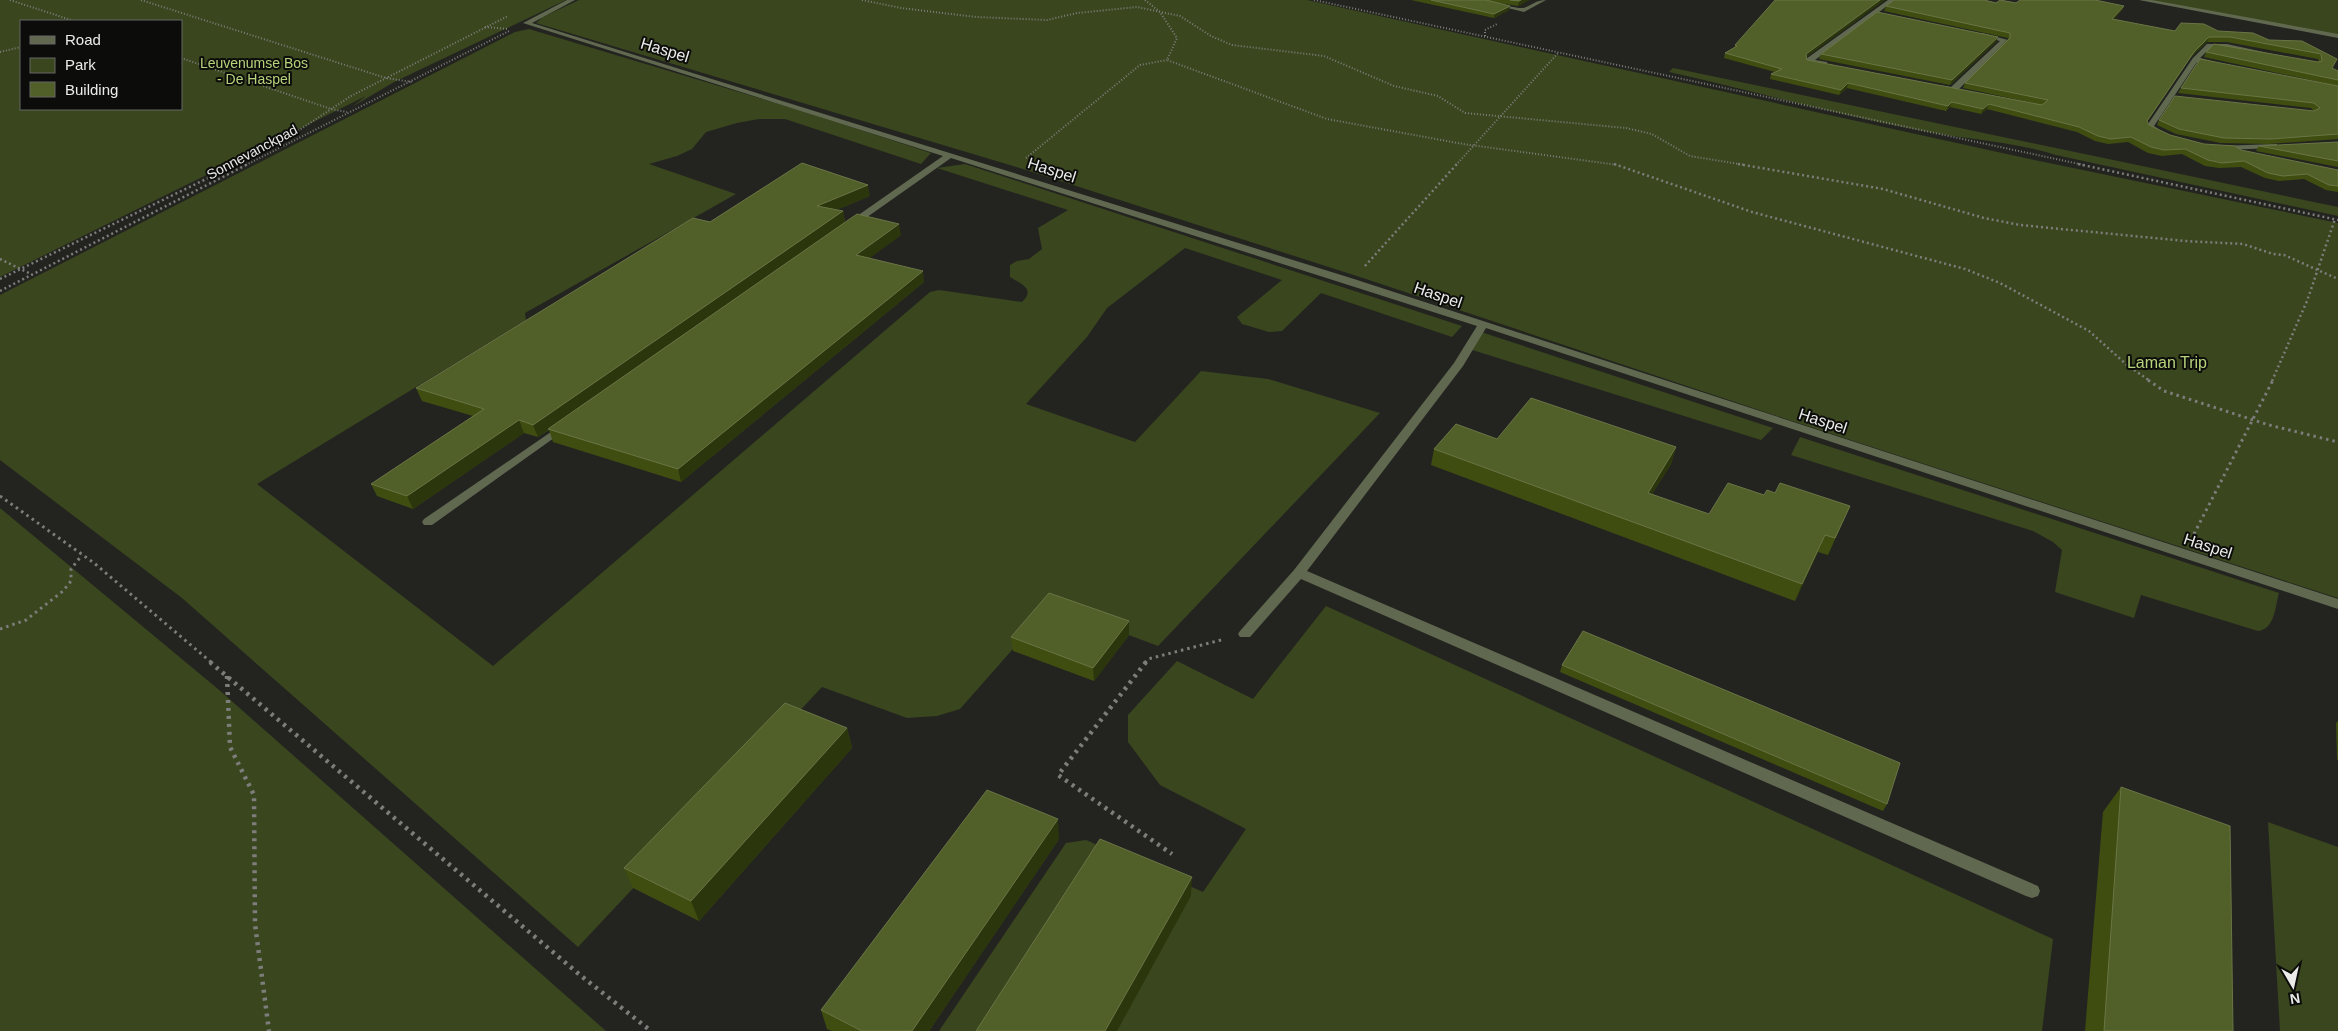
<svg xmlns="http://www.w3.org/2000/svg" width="2338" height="1031" viewBox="0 0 2338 1031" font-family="Helvetica,sans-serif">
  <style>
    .green { fill: #3a461e; fill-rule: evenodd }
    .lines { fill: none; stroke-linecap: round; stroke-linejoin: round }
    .path-far3 { stroke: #7d7e7b; stroke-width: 2; stroke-dasharray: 1 2; stroke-linecap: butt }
    .path-far2 { stroke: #7d7e7b; stroke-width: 2.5; stroke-dasharray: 2 3; stroke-linecap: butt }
    .path-far1 { stroke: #7d7e7b; stroke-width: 3; stroke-dasharray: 2.5 4; stroke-linecap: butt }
    .path { stroke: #7d7e7b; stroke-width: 4.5; stroke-dasharray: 3 5; stroke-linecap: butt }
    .minor { fill: #606950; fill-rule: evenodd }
    .wall { fill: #3f4e10 }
    .shaded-wall { fill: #2c360d }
    .building { fill: #515f28; stroke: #6a7546 }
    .labels { text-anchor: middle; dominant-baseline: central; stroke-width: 4; stroke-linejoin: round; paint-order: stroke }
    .far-park-label { font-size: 14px; fill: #b7d37b; stroke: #0c0d0b }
    .far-street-label { font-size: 14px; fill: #ebece9; stroke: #0c0d0b }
    .street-label { font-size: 16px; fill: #ebece9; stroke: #0c0d0b }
    .park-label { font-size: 16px; fill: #b7d37b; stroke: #0c0d0b }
  </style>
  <rect width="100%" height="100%" fill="#232420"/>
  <g class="green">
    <path d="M0 0H566L394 82 352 107 366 96 0 277ZM21 21H181V109H21Z"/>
    <path d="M579 0H1307L2025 158 2338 223V598L1789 420 1363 278 1023 169 536 23 543 17Z"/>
    <path d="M2150 0H2338V35Z"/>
    <path d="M529 29 802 111 931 153 921 164 785 119H759L737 123 706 132 692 149 677 156 649 164 736 194 525 313 526 320 257 484 493 666 930 292 939 290 1022 302C1036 289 1021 284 1010 277V265L1017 261 1029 259 1042 249 1038 228 1068 210 937 168 965 164 1462 326 1452 337 1321 293 1282 331 1269 332 1242 324 1237 317 1282 280 1185 248 1107 308 1087 337 1026 404 1135 442 1201 371 1268 379 1380 413 1158 646 1051 606 960 709 937 716 907 718 822 687 578 947 182 598 0 460V295L515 32Z"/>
    <path d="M1673 68 2338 207V216L2056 155C2012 141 1959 139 1913 129 1831 113 1750 90 1669 72Z"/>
    <path d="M1481 332 1773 428 1761 440 1466 348Z"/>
    <path d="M1800 437 2279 593C2275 607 2275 629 2258 631L2141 595 2134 618 2055 592 2062 550 2053 542 2033 531 1791 455Z"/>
    <path d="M0 508 218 689 606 1031H0Z"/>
    <path d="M1326 606 2053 939 2042 1031H939L1066 843 1086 840 1203 892 1246 829 1160 785 1128 742V715L1177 661 1253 699Z"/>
    <path d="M2268 822 2338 847V1031H2280Z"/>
  </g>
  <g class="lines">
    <g class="path-far3">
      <path d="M10 0 74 21"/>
      <path d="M141 0 386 78 412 82"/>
      <path d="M862 0 901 8 976 17 1047 20 1077 13 1137 7 1180 16 1211 36 1232 45 1324 56 1394 86 1438 96 1465 113 1626 128 1652 134 1690 156 1745 165"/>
      <path d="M1145 0 1160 12 1177 38 1167 60 1327 119 1463 144 1618 165"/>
      <path d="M1314 0 2084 165"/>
      <path d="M485 27 508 29"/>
      <path d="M1485 36V30L1497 24"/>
      <path d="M0 52 21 47"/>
      <path d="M181 58 331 109 347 112"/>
      <path d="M1026 158 1140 65 1167 60"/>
      <path d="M235 165 281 142 351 96 508 16"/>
      <path d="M246 165 509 31"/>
      <path d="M1456 165 1559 52"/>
    </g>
    <g class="path-far2">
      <path d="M1614 164 1752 212 1965 269 2000 283 2089 331 2127 365 2150 381"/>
      <path d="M1738 164 1883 189 1984 218 2020 225 2185 241 2243 244 2273 254 2284 255 2338 279"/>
      <path d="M2078 164 2338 220"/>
      <path d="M0 259 31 274"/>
      <path d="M1365 266 1457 164"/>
      <path d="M0 279 237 164"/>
      <path d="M0 291 248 164"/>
      <path d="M2272 381 2307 301 2335 219"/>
    </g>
    <g class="path-far1">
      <path d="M2148 380 2164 391 2269 425 2338 442"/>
      <path d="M0 496 94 563 212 663"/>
      <path d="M2194 534 2273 380"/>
      <path d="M0 629 26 620 63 591 71 581V569L82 555"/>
      <path d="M1145 663 1148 659 1225 639"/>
    </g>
    <g class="path">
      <path d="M210 662 580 975 651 1031"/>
      <path d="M1146 662 1058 775 1172 854"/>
      <path d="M227 676 230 747 254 795 255 924 269 1031"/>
    </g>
    <g class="minor">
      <path d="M567 0H575L532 23 1354 279 2338 599V609L1486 328 1463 366 1307 571 2038 886 2040 891 2038 896 2032 898 2026 896 1301 579 1250 637H1240L1238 634 1240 631 1294 570 1454 363 1477 326 951 158 853 227H847V223L943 156 523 23Z"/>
      <path d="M1475 0C1488 0 1515 9 1523 8 1532 6 1535 0 1546 0L1524 12Z"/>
      <path d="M1888 0H1895L1815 60 1827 62V66L1806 63V59Z"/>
      <path d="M2139 0H2152L2338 34V38Z"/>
      <path d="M1982 33 2008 40 1956 92 1936 89 1935 87 1939 85 1951 87 2000 41 1980 36 1979 35Z"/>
      <path d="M2207 44H2227L2277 55 2273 57 2227 48 2211 47 2200 58 2219 63 2215 65 2197 62 2154 126 2167 135 2160 137 2146 127 2193 58Z"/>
      <path d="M2274 144H2277V148L2219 150 2215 148 2219 146Z"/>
      <path d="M564 423 570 426 568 428 432 525H424L422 522 424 519Z"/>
    </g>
  </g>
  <g class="wall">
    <path d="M1411 0H1529L1518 6 1493 2 1509 10 1494 18Z"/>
    <path d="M1996 3 2124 6 2122 10 2114 19 2175 31H2218L2269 40 2337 59 2332 68 2338 71V86L2204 57 2206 52 2319 62 2318 59 2227 42H2207L2191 57 2147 122 2149 125 2170 135 2204 144 2338 170V192L2326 190 2304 179 2279 181 2265 178 2241 167 2219 168 2205 166 2182 154 2162 156 2148 153 2128 142 2108 144 2095 141 2077 132 1987 109 1981 114 1950 107 1946 111 1847 88 1839 95 1770 79 1771 74 1775 72 1724 58 1725 53 1735 47V45L1806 57 1807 60 2042 105 1963 88 1965 83 2008 39V38L1884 11 1886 6Z"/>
    <path d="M1996 42 1950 85 1819 59 1821 54Z"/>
    <path d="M2338 86V139L2268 144 2221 143 2176 134 2157 125 2159 120 2314 111 2311 108 2178 93 2181 88Z"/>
    <path d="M2338 142V167L2256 151 2259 146Z"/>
    <path d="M870 196 836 210 843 211 845 222 696 327 901 235 869 258 924 282 681 482 553 442 549 430 538 437 524 433 413 509 377 496 371 484 473 416 422 401 416 388 710 222Z"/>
    <path d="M1676 447 1671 464 1652 494 1709 514 1764 495 1775 493 1850 506 1828 555 1818 552 1795 601 1431 465 1434 449Z"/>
    <path d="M1129 635 1094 681 1013 651 1011 637Z"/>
    <path d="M1562 665 1887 804 1883 811 1560 672Z"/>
    <path d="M2338 721V760H2337L2336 723Z"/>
    <path d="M847 728 852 748 699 921 633 888 624 868Z"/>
    <path d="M2121 787 2233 1031H2085L2103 812Z"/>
    <path d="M1059 839 929 1031H832L827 1029 821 1010Z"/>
  </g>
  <g class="shaded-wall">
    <path d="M1521 0H1529L1518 6 1519 1Z"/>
    <path d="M1880 0H1885L1804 59 1806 54Z"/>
    <path d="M1510 6 1509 10 1494 18V14Z"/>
    <path d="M2124 6 2122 10 2110 24 2112 19Z"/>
    <path d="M1998 37 1996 42 1950 85 1952 80Z"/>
    <path d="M2209 37 2207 42 2191 57 2144 126 2147 121 2194 52Z"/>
    <path d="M1848 83 1847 88 1839 95 1841 90Z"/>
    <path d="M1952 102 1950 107 1946 111 1948 106Z"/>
    <path d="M1989 104 1987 109 1981 114 1983 109Z"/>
    <path d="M868 185 870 196 819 217 817 206Z"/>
    <path d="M843 211 845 222 538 437 533 425Z"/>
    <path d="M899 224 901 235 858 267 856 255Z"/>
    <path d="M923 271 924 282 681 482 678 469Z"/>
    <path d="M519 420 524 433 413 509 407 496Z"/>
    <path d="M1676 447 1671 464 1643 509 1648 493Z"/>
    <path d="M1825 535 1818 552 1795 601 1802 584Z"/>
    <path d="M1129 621V635L1094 681 1093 668Z"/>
    <path d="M847 728 852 748 699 921 691 901Z"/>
    <path d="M1058 819 1059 839 929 1031H912Z"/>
    <path d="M1192 877 1191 896 1117 1031H1105Z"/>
  </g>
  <g class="building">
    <path d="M1431 0H1486L1510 6 1494 14Z"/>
    <path d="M1510 0H1521L1519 1Z"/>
    <path d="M1775 0H1880L1806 54 1807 60 2042 105 2048 100 1965 83 2010 38V33L1886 6 1894 0H1984L1996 3 2000 0 2016 3 2020 0H2095L2124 6 2112 19 2175 31 2181 23 2204 24 2218 31 2253 33 2269 40 2302 41 2337 59 2332 68 2338 71V80L2206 52 2214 44 2318 62 2322 61 2321 54 2230 37H2209L2194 52 2147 121 2149 125 2170 135 2204 144 2235 146 2241 150 2338 170V186L2329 185 2307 174 2283 176 2268 173 2244 161 2222 163 2208 160 2185 149 2164 150 2151 147 2131 137 2111 139 2098 136 2079 127 1989 104 1983 109 1952 102 1948 106 1848 83 1841 90 1771 74 1782 69 1725 53 1737 46 1735 45Z"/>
    <path d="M1877 12 1998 37 1952 80 1821 54Z"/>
    <path d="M2200 59 2338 86V134L2271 139 2224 138 2179 129 2159 120 2175 96 2314 111 2320 108 2314 103 2181 88Z"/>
    <path d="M2338 142V161L2259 146Z"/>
    <path d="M802 163 868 185 817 206 843 211 533 425 519 420 407 496 371 484 484 409 416 388 693 218 710 222Z"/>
    <path d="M857 214 899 224 856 255 923 271 678 469 548 429Z"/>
    <path d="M1531 398 1676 447 1648 493 1709 514 1728 483 1764 495 1767 490 1775 493 1780 483 1850 506 1835 538 1825 535 1802 584 1434 449 1456 424 1497 439Z"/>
    <path d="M1049 593 1129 621 1093 668 1011 637Z"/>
    <path d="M1583 631 1900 763 1887 804 1562 665Z"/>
    <path d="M785 703 847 728 691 901 624 868Z"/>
    <path d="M2121 787 2230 826 2233 1031H2104Z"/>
    <path d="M987 790 1058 819 912 1031H862L821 1010Z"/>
    <path d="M1100 839 1192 877 1105 1031H976Z"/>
  </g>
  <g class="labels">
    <g class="far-park-label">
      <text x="254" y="63">Leuvenumse Bos<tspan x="254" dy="16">- De Haspel</tspan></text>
    </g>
    <g class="far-street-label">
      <text transform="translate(252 152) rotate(-28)">Sonnevanckpad</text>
    </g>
    <g class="street-label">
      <text transform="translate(665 50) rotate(17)">Haspel</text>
      <text transform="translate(1052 170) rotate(18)">Haspel</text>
      <text transform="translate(1438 295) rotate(19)">Haspel</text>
      <text transform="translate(1823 421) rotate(18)">Haspel</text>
      <text transform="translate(2208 546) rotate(18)">Haspel</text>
    </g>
    <g class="park-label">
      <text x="2167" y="362">Laman Trip</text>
    </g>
  </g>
  <rect x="20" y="20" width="162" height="90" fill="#0c0d0b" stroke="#656664"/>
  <rect x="30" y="36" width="25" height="8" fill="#606950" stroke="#656664"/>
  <text x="65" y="45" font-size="15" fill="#ebece9">Road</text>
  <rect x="30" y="58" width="25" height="15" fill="#3a461e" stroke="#656664"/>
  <text x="65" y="70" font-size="15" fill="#ebece9">Park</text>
  <rect x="30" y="82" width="25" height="15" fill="#515f28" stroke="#656664"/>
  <text x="65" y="95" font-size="15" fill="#ebece9">Building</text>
  <g transform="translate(2293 986) rotate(171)" stroke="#0c0d0b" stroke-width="4" paint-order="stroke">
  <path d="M0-4L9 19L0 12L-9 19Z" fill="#ebece9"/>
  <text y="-8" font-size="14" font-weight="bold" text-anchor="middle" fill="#ebece9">N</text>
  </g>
</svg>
